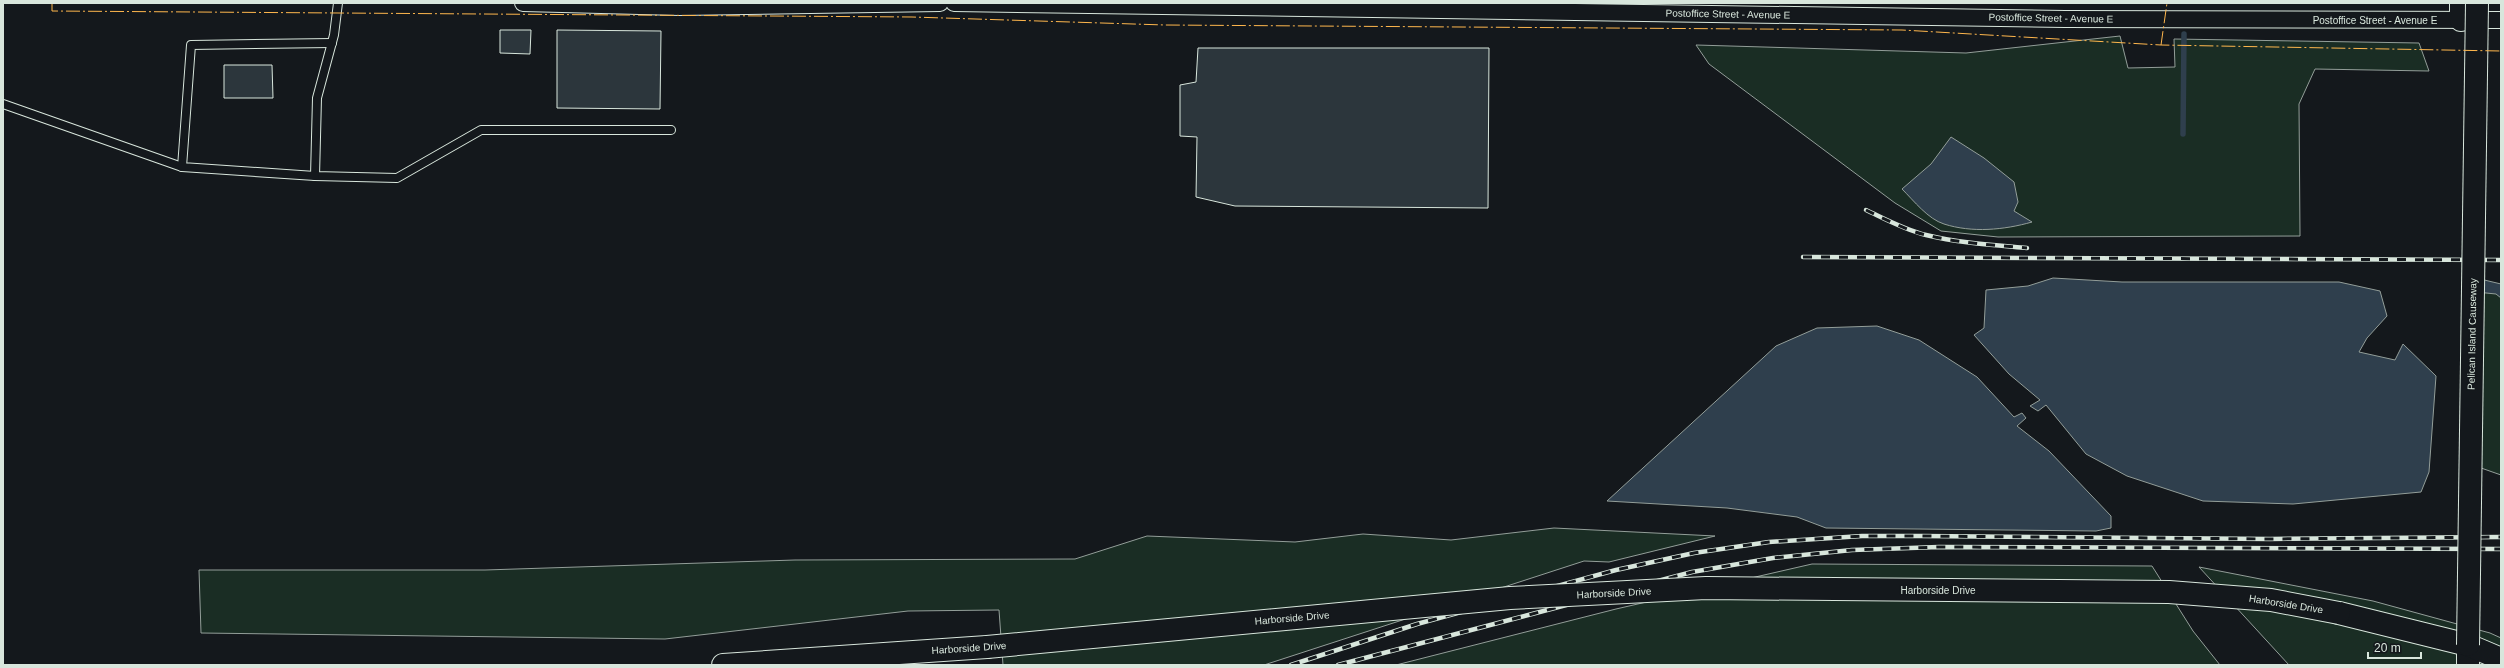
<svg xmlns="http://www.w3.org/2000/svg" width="2504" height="668" viewBox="0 0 2504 668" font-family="Helvetica,sans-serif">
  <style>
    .green { fill: #1a2d24; stroke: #939e99 }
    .water { fill: #2f3f4d; stroke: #939e99 }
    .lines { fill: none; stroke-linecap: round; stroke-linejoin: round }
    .stream { stroke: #2f3f4d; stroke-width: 5.5 }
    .building { fill: #2c363c; stroke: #d8e6dc }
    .lane-casing { stroke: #d8e6dc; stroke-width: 10 }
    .street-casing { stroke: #d8e6dc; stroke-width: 18 }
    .secondary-casing { stroke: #d8e6dc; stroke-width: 24 }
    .primary-casing { stroke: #d8e6dc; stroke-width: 24 }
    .lane { stroke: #14181c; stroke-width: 8 }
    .street { stroke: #14181c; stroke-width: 16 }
    .secondary { stroke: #14181c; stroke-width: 22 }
    .primary { stroke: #14181c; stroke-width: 22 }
    .rail-casing { stroke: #d8e6dc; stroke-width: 4.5 }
    .rail { stroke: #14181c; stroke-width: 3; stroke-dasharray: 9; stroke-linecap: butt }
    .secondary-bridge-casing { stroke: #d8e6dc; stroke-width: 24; stroke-linecap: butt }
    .primary-bridge-casing { stroke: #d8e6dc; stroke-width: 24; stroke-linecap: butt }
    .secondary-bridge { stroke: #14181c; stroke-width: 22 }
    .primary-bridge { stroke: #14181c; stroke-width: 22 }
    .power { stroke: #ffb74d; stroke-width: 1; stroke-dasharray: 14 3 2 3; stroke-linecap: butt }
    .labels { text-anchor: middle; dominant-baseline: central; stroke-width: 3; stroke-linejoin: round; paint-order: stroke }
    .street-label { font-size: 10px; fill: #d8e6dc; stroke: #14181c }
  </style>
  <rect width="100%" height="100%" fill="#14181c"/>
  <g class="green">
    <path d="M2120 36 2128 68 2175 67 2174 39 2419 43 2429 71 2315 69 2299 104 2300 236 1998 237 1941 231 1895 203 1709 64 1696 45 1966 53Z"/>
    <path d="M2467 281 2501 288V475L2464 462Z"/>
    <path d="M1554 528 1715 536 1609 562 1584 561 1264 665H1003L999 610 908 611 665 639 201 633 199 570H485L795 560 1075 559 1147 536 1295 542 1363 534 1451 540Z"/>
    <path d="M1812 564 2152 566 2193 631 2220 665H1396L1616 609Z"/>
    <path d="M2199 567 2373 601 2490 633 2501 638V665H2289Z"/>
  </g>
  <g class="water">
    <path d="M1951 137 1984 158 2014 182 2018 202 2014 211 2032 222C2004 230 1972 233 1944 224 1928 219 1914 201 1902 189L1931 164Z"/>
    <path d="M2053 278 2122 282H2339L2380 291 2387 316 2367 338 2359 352 2395 360 2403 344 2436 376 2429 472 2421 492 2293 504 2203 501 2127 476 2086 454 2046 405 2038 411 2030 406 2040 400 2009 374 1974 335 1984 328 1986 290 2028 286Z"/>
    <path d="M2476 278 2501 284V298L2496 294 2476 292Z"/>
    <path d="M1877 326 1919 340 1977 377 2014 417 2022 413 2026 418 2017 426 2049 451 2111 516V528L2096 531 1826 528 1797 517 1727 508 1607 501 1776 346 1817 328Z"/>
  </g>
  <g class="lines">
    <path class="stream" d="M2183 134 2184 34"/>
  </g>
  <g class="building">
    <path d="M500 30H531L530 54 500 53Z"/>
    <path d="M557 30 661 31 660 109 557 108Z"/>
    <path d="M1198 48H1489L1488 208 1235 206 1196 197 1197 137 1180 136V85L1196 82Z"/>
    <path d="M224 65H272L273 98H224Z"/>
  </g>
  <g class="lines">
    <defs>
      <g id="lane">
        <path d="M338 3 334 35 317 98 315 176 397 178 481 130H671"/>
        <path d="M3 104 182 167"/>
        <path d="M315 176 182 167 191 45 332 43"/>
      </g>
      <g id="street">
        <path d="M523 3 679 7 940 3"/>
        <path d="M954 3 2065 19 2501 20"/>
      </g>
      <g id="secondary">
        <path d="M2461 20V3"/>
        <path d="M2468 645V665"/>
      </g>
      <g id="primary">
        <path d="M2339 613 2468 645 2501 659"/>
        <path d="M723 665 987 647"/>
      </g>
    </defs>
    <use href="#lane" class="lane-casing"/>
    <use href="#street" class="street-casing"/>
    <use href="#secondary" class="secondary-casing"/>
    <use href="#primary" class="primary-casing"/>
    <use href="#lane" class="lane"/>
    <use href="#street" class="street"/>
    <use href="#secondary" class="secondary"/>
    <use href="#primary" class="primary"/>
    <defs>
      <g id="rail">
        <path d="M1866 210C1885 219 1905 230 1926 235 1959 243 1993 245 2027 248"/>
        <path d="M1803 257 2501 260"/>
        <path d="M1291 665 1417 624 1616 570 1694 553 1769 542 1862 536H1921L2270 539 2501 537"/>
        <path d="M1338 665 1692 572 1773 558 1852 550 1939 547 2501 549"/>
      </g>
    </defs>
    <use href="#rail" class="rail-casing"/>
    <use href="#rail" class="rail"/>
    <defs>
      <path id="secondary-bridge" d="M2468 645 2477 3"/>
      <path id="primary-bridge" d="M987 647 1510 598 1706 588 2169 592 2271 600 2339 613"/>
    </defs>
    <use href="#secondary-bridge" class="secondary-bridge-casing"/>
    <use href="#primary-bridge" class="primary-bridge-casing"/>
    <use href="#secondary-bridge" class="secondary-bridge"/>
    <use href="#primary-bridge" class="primary-bridge"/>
    <g class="power">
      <path d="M52 3V11L912 17 1165 25 1902 30 2161 45 2501 51"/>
      <path d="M2161 45 2167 3"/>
    </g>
  </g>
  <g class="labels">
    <g class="street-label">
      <text transform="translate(1728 14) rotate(1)">Postoffice Street - Avenue E</text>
      <text transform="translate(2051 18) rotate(1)">Postoffice Street - Avenue E</text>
      <text x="2375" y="20">Postoffice Street - Avenue E</text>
      <text transform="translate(2472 334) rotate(-89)">Pelican Island Causeway</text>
      <text x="1938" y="590">Harborside Drive</text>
      <text transform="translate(1614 593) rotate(-3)">Harborside Drive</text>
      <text transform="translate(2286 604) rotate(9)">Harborside Drive</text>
      <text transform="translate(1292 618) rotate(-5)">Harborside Drive</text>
      <text transform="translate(969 648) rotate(-4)">Harborside Drive</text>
    </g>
  </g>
  <rect width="2504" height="668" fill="none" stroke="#d8e6dc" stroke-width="8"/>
  <path d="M2368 652v6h53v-6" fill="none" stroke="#d8e6dc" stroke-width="2"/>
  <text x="2374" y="652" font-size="12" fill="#d8e6dc" stroke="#14181c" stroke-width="3" paint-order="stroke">20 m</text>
</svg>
